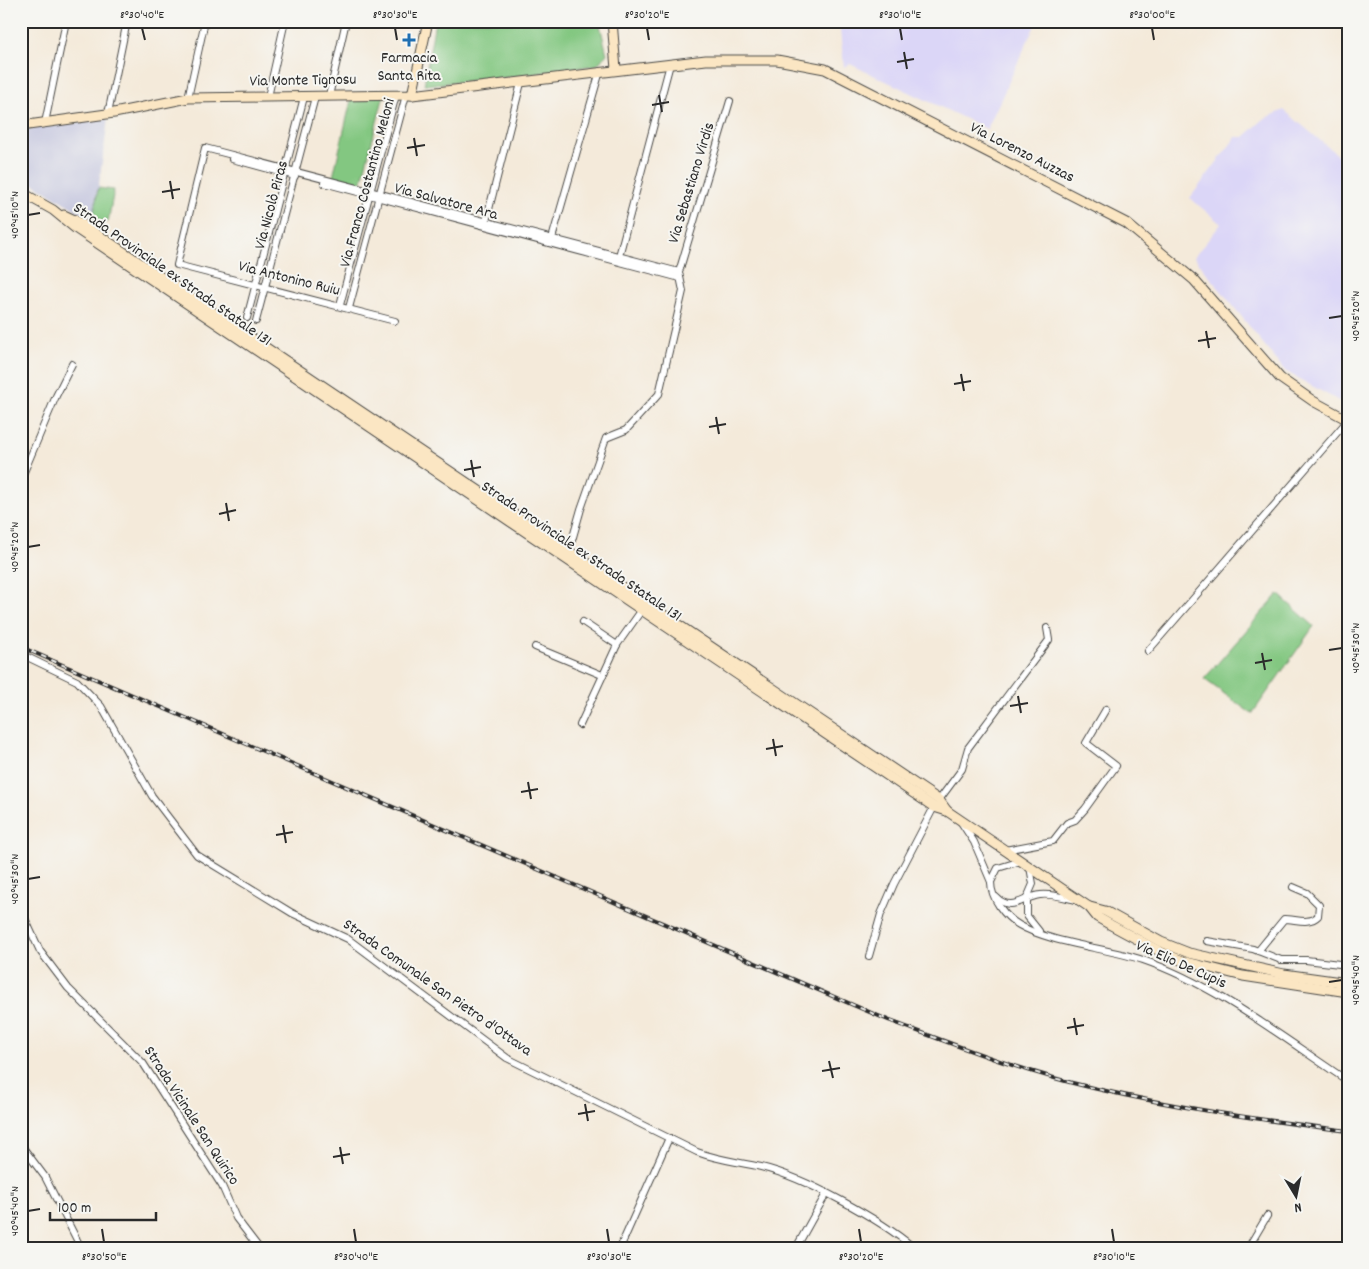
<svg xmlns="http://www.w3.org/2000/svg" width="1369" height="1269" viewBox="0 0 1369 1269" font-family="Dekko,sans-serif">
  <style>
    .built { fill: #dbd6f7 }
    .industrial { fill: #c1c2dd }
    .green { fill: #83c781; stroke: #577956 }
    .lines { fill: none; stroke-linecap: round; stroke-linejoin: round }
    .street-casing { stroke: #494845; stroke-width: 8 }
    .secondary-casing { stroke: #494845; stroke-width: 11 }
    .street { stroke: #fff; stroke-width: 6 }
    .secondary { stroke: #fbe6c3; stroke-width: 9 }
    .rail-casing { stroke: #2b2b2b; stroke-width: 4 }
    .rail { stroke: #f6f6f2; stroke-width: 2; stroke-dasharray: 5.5; stroke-linecap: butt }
    .ticks { fill: none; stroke: #2b2b2b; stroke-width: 2 }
    .poi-dot { fill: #1f6fb2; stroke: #f6f6f2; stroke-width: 2 }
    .labels { text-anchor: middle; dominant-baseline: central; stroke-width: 4; stroke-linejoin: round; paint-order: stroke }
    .poi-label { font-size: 16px; fill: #2b2b2b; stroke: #f6f6f2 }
    .street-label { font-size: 16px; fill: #2b2b2b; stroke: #f6f6f2 }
    .neatline { fill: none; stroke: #2b2b2b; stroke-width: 2 }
    .ticks-label { font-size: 12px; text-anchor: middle; fill: #2b2b2b }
  </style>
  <rect width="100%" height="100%" fill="#f6f6f2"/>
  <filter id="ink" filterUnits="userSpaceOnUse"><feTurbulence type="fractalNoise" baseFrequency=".02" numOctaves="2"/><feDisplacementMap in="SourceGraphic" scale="10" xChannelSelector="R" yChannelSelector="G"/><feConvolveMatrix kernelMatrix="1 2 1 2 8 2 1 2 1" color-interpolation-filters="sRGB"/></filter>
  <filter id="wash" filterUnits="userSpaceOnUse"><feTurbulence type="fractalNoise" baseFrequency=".0096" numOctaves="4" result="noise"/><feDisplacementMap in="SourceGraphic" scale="20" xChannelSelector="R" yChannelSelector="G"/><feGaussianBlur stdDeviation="1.12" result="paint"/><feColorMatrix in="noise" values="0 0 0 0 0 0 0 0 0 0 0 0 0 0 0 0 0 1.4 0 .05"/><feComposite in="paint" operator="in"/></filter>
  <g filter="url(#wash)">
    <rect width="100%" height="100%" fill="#f4eada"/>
    <g class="built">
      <path d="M839 21H1037L987 129 850 64 844 67Z"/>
      <path d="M1284 110 1348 164V406L1285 371 1194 257 1221 224 1190 198 1236 137H1244L1264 119Z"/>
    </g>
    <path class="industrial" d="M108 119 94 221 21 176V130Z"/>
    <g class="green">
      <path d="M435 21H599L607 54 597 65 511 77 424 85Z"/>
      <path d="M384 95 360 188 332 181 352 96Z"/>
      <path d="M98 188 114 190 108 222 93 219Z"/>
      <path d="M1278 594 1314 626 1252 714 1204 679Z"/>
    </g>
  </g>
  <g filter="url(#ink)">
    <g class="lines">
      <defs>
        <g id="street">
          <path d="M329 96 346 21"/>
          <path d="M268 97 285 21"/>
          <path d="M188 98 205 21"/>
          <path d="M108 114 127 21"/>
          <path d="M45 123 66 21"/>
          <path d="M232 159 295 176"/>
          <path d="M324 183 680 278"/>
          <path d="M485 225 521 83"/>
          <path d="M551 242 600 71"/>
          <path d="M619 256 670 64"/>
          <path d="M340 305 396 95"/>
          <path d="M349 308 406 95"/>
          <path d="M247 318 304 97"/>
          <path d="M256 321 315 97"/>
          <path d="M395 321 177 265 205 148 679 272"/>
          <path d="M21 479 56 396 72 364"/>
          <path d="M569 551 581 509 606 438 626 430 659 394 683 291 679 272 730 101"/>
          <path d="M583 622 617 645"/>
          <path d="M535 647 602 675"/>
          <path d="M1148 651 1348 420"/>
          <path d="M21 654 77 681 101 706 152 796 197 855 292 913 348 939 507 1058 697 1152C718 1160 739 1162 761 1167 804 1177 880 1219 914 1248"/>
          <path d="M580 725 617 645 641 611"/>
          <path d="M939 800 962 769 968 748 1049 640 1047 628"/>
          <path d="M961 822 974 842 991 882"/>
          <path d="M1005 850 1053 841 1067 823 1075 820 1085 809 1116 766 1086 743 1106 709"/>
          <path d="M1021 861 998 868 991 882C991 899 1005 917 1019 925 1050 943 1107 948 1143 960 1216 985 1283 1038 1348 1081"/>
          <path d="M1030 867 1033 884 1027 898V916L1039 931"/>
          <path d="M996 897C1012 913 1023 897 1040 895 1051 893 1065 898 1076 900"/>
          <path d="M21 910 40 951 68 988 143 1063 222 1186 236 1218 259 1248"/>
          <path d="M1207 941 1253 949 1281 960H1306L1348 965"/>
          <path d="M1258 951 1284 919C1296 919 1309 925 1318 916L1319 905 1307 893 1293 887"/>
          <path d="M869 956 881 914 894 884 934 807"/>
          <path d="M21 1145 45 1177 81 1248"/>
          <path d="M620 1248 669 1138"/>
          <path d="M796 1248 826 1194"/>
          <path d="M1248 1248 1267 1216"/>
        </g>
        <g id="secondary">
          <path d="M612 21 616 69"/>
          <path d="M412 95 428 21"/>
          <path d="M21 126 114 113 188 98 412 95 706 60H777L825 69 1126 223 1194 280 1280 378 1313 401 1348 420"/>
          <path d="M21 192 53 210 75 228 934 807 947 811 1089 907 1097 917 1111 925 1161 952 1183 961 1243 976 1348 992"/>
          <path d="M64 215 79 222 939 800 947 811"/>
          <path d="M1090 907 1105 911 1161 942 1189 953 1284 974 1348 983"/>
        </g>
      </defs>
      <use href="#street" class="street-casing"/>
      <use href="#secondary" class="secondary-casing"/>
      <use href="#street" class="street"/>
      <use href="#secondary" class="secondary"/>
      <defs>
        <path id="rail" d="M21 647 888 1020C955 1045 1023 1072 1093 1088 1177 1108 1262 1120 1348 1131"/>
      </defs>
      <use href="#rail" class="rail-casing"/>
      <use href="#rail" class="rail"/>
    </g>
  </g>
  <path class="ticks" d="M142 28 145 40M395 28 397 40M647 28 649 40M900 28 902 40M1152 28 1154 40M904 52 907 69M897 62 914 59M659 95 662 112M652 105 669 102M414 138 417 156M407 148 425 145M170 181 173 199M162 192 180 189M28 215 40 213M1329 318 1342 316M1206 331 1209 348M1198 341 1216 338M961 374 964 391M954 384 971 381M716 417 719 434M709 427 726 424M471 460 474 477M464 470 481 467M226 503 229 521M219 514 236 510M28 547 40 545M1329 650 1342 648M1262 653 1265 670M1255 663 1272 660M1018 696 1021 713M1010 706 1028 703M773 739 776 756M766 749 783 746M528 782 531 799M521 792 538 789M283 825 286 843M276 835 293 832M28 879 40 877M1329 982 1342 980M1074 1018 1077 1035M1067 1028 1084 1025M829 1061 833 1078M822 1071 840 1068M585 1104 588 1121M578 1114 595 1111M340 1147 343 1164M333 1157 350 1154M28 1211 40 1209M102 1229 104 1242M354 1229 356 1242M607 1229 609 1242M859 1229 861 1242M1112 1229 1114 1242"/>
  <path class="poi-dot" d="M406.5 32.5h5v5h5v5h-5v5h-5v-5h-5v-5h5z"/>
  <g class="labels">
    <g class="poi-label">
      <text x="409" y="58">Farmacia<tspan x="409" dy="18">Santa Rita</tspan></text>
    </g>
    <g class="street-label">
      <text transform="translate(303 81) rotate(-1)">Via Monte Tignosu</text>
      <text transform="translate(1022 153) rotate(27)">Via Lorenzo Auzzas</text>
      <text transform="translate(368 183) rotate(-75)">Via Franco Costantino Meloni</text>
      <text transform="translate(692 183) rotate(-73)">Via Sebastiano Virdis</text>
      <text transform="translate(446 202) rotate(15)">Via Salvatore Ara</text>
      <text transform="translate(272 205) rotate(-75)">Via Nicolò Piras</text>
      <text transform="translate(172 275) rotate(35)">Strada Provinciale ex Strada Statale 131</text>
      <text transform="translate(289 279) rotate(14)">Via Antonino Ruiu</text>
      <text transform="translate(581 552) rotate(34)">Strada Provinciale ex Strada Statale 131</text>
      <text transform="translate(1181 965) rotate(24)">Via Elio De Cupis</text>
      <text transform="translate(437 988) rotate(35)">Strada Comunale San Pietro d'Ottava</text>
      <text transform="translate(191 1116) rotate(57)">Strada Vicinale San Quirico</text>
    </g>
  </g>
  <rect width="1369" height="1269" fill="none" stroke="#f6f6f2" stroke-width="55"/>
  <g transform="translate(1296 1196) rotate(170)" stroke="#f6f6f2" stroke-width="4" paint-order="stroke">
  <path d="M0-4L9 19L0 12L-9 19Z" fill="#2b2b2b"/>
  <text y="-8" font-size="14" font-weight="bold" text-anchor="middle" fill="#2b2b2b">N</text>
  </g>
  <path d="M50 1212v8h106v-8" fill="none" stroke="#2b2b2b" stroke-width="2.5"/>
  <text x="58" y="1212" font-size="15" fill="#2b2b2b" stroke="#f6f6f2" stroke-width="4" paint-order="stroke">100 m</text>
  <rect x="28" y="28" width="1314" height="1214" class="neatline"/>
  <g class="ticks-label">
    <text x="142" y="18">8°30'40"E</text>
    <text x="395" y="18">8°30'30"E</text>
    <text x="647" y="18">8°30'20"E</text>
    <text x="900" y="18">8°30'10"E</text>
    <text x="1152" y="18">8°30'00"E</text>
    <text transform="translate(14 215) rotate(-90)" y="4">40°45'10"N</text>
    <text transform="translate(1355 316) rotate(-90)" y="4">40°45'20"N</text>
    <text transform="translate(14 547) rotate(-90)" y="4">40°45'20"N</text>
    <text transform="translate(1355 648) rotate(-90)" y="4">40°45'30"N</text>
    <text transform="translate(14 879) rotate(-90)" y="4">40°45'30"N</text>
    <text transform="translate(1355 980) rotate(-90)" y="4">40°45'40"N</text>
    <text transform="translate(14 1211) rotate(-90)" y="4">40°45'40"N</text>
    <text x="104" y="1260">8°30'50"E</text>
    <text x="356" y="1260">8°30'40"E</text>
    <text x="609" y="1260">8°30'30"E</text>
    <text x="861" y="1260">8°30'20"E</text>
    <text x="1114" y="1260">8°30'10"E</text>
  </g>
</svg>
